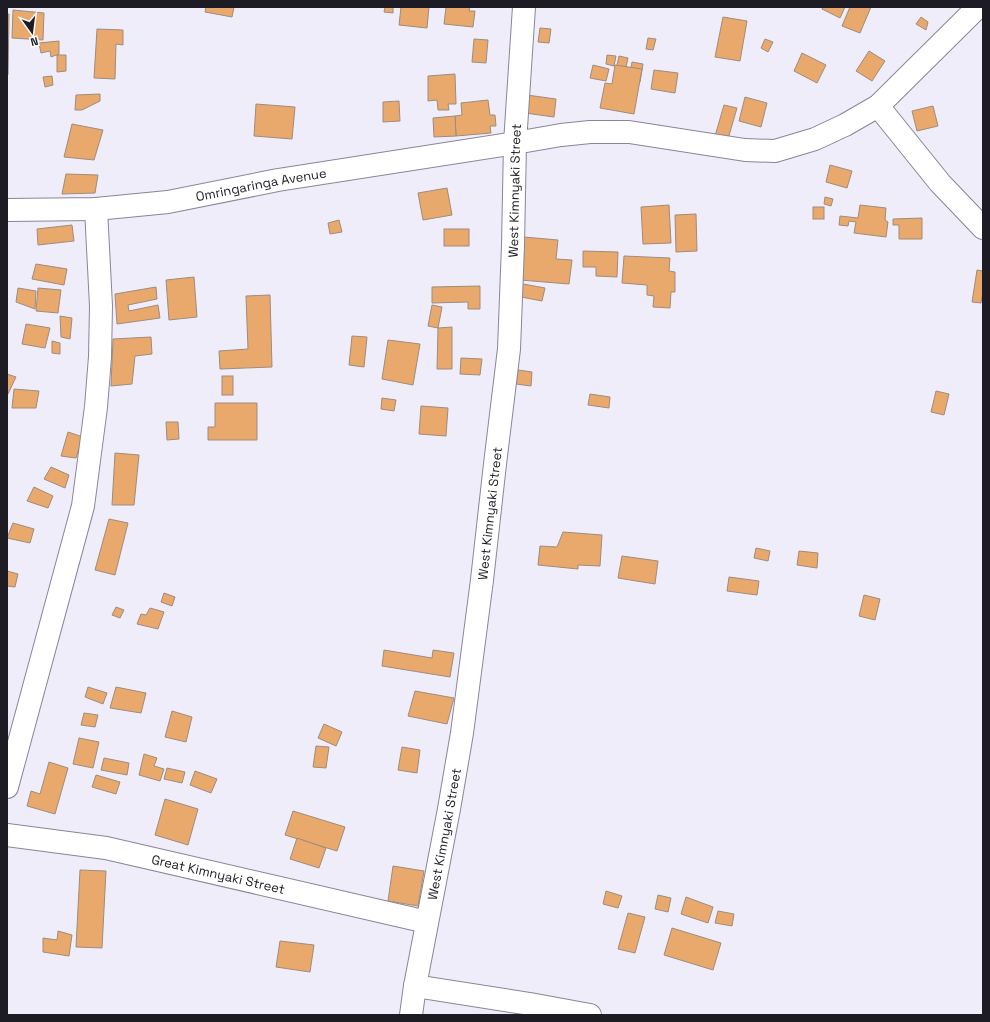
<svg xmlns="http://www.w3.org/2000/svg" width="990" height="1022" viewBox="0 0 990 1022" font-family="'Space Grotesk',sans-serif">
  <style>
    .building { fill: #e9a86c; stroke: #9e8c7c }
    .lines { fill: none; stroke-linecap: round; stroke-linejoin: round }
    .minor-casing { stroke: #89859a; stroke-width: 24 }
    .minor { stroke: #fff; stroke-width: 22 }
    .labels { text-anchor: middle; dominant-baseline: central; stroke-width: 3; stroke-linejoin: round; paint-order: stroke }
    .street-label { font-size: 13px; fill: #1d1b23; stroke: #fdfdfd }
  </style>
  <rect width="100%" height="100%" fill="#f0edfb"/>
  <g class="building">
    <path d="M206 7H234L232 17 205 12Z"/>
    <path d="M385 7H393V13L384 12Z"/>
    <path d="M401 7H429L427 28 399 25Z"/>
    <path d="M446 7H470L469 11H475L473 27 444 24Z"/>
    <path d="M823 7H845L840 18 822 9Z"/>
    <path d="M850 7H871L860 33 842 26Z"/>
    <path d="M13 10 44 13 43 40 12 38Z"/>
    <path d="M7 14H9L8 75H7Z"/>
    <path d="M723 17 747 21 740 61 715 57Z"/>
    <path d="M921 17 928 22 926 30 916 24Z"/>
    <path d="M540 28 551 29 549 43 538 42Z"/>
    <path d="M97 29 123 30V45L116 44 115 79 94 78Z"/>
    <path d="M648 38 656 39 653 50 646 49Z"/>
    <path d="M474 39 488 40 486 63 472 62Z"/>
    <path d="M765 39 773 42 768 52 761 48Z"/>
    <path d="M59 41V54L51 57 50 51 41 53 39 43Z"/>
    <path d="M869 51 885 61 872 81 856 71Z"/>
    <path d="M802 53 826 65 817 83 794 71Z"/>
    <path d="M57 55H66V71L57 72Z"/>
    <path d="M607 55 616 56 614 66 606 64Z"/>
    <path d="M619 56 628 58 622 85 613 83Z"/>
    <path d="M632 62 643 64 640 82 629 80Z"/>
    <path d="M593 65 609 69 606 81 590 78Z"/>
    <path d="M615 65 642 69 634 114 600 108 605 83 612 84Z"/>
    <path d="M654 70 678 73 675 93 651 89Z"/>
    <path d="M455 74 456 104H448L449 110H438L437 100 428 101V76Z"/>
    <path d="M52 76 53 85 45 87 43 77Z"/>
    <path d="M100 94V101L82 110H75L76 95Z"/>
    <path d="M527 95 556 99 554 117 525 113Z"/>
    <path d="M745 97 767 103 761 127 739 121Z"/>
    <path d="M488 100 490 115H495L496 126H490L491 133 456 136 455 116 462 115 461 103Z"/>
    <path d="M399 101 400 121 383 122V102Z"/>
    <path d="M256 104 295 107 292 139 254 136Z"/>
    <path d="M724 105 737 108 728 139 715 136Z"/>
    <path d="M933 106 938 126 917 131 912 111Z"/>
    <path d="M455 116 456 136 434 137 433 118Z"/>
    <path d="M72 124 103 130 94 160 64 157Z"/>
    <path d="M830 165 852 171 847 188 826 182Z"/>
    <path d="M66 174 98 175 95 193 62 194Z"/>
    <path d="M447 188 452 215 423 220 418 193Z"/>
    <path d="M825 197 833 199 831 206 824 204Z"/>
    <path d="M669 205 671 243 643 244 641 207Z"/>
    <path d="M860 205 886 208 885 220 888 222 886 237 854 233 856 222 849 221 848 226 839 225 840 216 858 218Z"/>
    <rect x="813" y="207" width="11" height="12"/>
    <path d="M696 214 697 251 676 252 675 215Z"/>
    <path d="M922 218V239H899V225H893V219Z"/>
    <path d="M339 220 342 232 330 234 328 223Z"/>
    <path d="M72 225 74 241 38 245 37 229Z"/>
    <rect x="444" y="229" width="25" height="17"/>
    <path d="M524 237 558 240 556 259 572 260 569 284 520 280Z"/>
    <path d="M583 251 618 252 617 277 596 276V267H583Z"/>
    <path d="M624 256 670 258 669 271 675 272V292H671L670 308 653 307 654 296 647 295V285L622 283Z"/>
    <path d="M36 264 67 269 64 285 32 279Z"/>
    <path d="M977 270 983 271V292L981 303 972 302Z"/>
    <path d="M194 277 197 317 169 320 166 280Z"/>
    <path d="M518 283 545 288 542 301 516 296Z"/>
    <path d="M480 286V309H468V302L432 303V287Z"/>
    <path d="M156 287 157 299 128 305 129 311 158 305 160 318 117 324 115 294Z"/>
    <path d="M18 288 36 291 35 309 16 302Z"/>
    <path d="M38 288 61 290 58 313 36 311Z"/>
    <path d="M270 295 272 367 220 369 219 351 248 349 246 296Z"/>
    <path d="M432 305 442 307 438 328 428 326Z"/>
    <path d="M60 316 72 318 70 339 61 337Z"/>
    <path d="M26 324 50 328 45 348 22 344Z"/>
    <path d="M452 327V369H437L438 328Z"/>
    <path d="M352 336 367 337 364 367 349 365Z"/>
    <path d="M151 337 152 354 135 356 132 384 111 386 113 339Z"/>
    <path d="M388 340 420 344 413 385 382 379Z"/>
    <path d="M52 341 60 343V354L52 353Z"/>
    <path d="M461 358 482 359 480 375 460 374Z"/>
    <path d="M518 370 532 372 531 386 516 384Z"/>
    <path d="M7 374 16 377 8 394H7Z"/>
    <rect x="222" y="376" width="11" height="19"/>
    <path d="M14 389 39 391 36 408H12Z"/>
    <path d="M936 391 949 394 944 415 931 412Z"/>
    <path d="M590 394 610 397 609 408 588 405Z"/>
    <path d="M382 398 396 400 394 411 381 409Z"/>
    <path d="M215 403H257V440H208V427H215Z"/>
    <path d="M421 406 448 408 446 436 419 434Z"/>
    <path d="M166 422H178L179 439 167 440Z"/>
    <path d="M68 432 83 437 76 458 61 456Z"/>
    <path d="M115 453 139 455 134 505H112Z"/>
    <path d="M51 467 69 475 65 488 44 479Z"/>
    <path d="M34 487 53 496 48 508 27 501Z"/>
    <path d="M109 519 128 523 115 575 95 570Z"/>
    <path d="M13 523 34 529 30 543 7 538Z"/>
    <path d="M563 532 602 535 600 566 578 565V569L538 565 540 546 557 547Z"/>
    <path d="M756 548 770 551 768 561 754 558Z"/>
    <path d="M799 551 818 553 817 568 797 565Z"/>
    <path d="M622 556 658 561 655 584 618 578Z"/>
    <path d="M7 571 18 574 15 587 7 586Z"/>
    <path d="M729 577 759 581 757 595 727 591Z"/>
    <path d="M164 593 175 597 172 606 161 602Z"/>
    <path d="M864 595 880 599 875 620 859 616Z"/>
    <path d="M116 607 124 610 120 618 112 615Z"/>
    <path d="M150 608 164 612 158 629 137 624 141 614 146 615Z"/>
    <path d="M384 650 432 658 433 650 454 653 450 677 382 666Z"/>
    <path d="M88 687 107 693 103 704 85 697Z"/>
    <path d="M116 687 146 693 141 713 110 708Z"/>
    <path d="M415 691 454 698 447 724 408 716Z"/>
    <path d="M172 711 192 717 186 742 165 737Z"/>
    <path d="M84 713 98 715 95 727 81 725Z"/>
    <path d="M324 724 342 732 336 746 318 738Z"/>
    <path d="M79 738 99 742 93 768 73 764Z"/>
    <path d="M316 746 329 747 326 768 313 767Z"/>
    <path d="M402 747 420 750 417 773 398 770Z"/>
    <path d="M144 754 157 758 154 766 164 769 160 781 139 775Z"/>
    <path d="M104 758 129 763 127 775 101 770Z"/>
    <path d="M49 762 68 768 55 814 27 806 31 791 40 794Z"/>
    <path d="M167 768 185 772 182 783 164 779Z"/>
    <path d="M195 771 217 779 211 793 190 785Z"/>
    <path d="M96 775 120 782 116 794 92 787Z"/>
    <path d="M165 799 198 809 188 845 155 835Z"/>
    <path d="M293 811 345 827 337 851 285 835Z"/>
    <path d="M297 838 326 848 319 868 290 859Z"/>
    <path d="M393 866 424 871 418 906 388 901Z"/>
    <path d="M80 870 106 871 102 948 76 947Z"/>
    <path d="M606 891 622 896 618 908 603 904Z"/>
    <path d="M658 895 671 898 668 912 655 909Z"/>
    <path d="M686 897 713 907 708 923 681 914Z"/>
    <path d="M718 911 734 914 732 926 715 923Z"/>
    <path d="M628 913 645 917 635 953 618 949Z"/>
    <path d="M672 928 721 943 713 970 664 955Z"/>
    <path d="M58 931 72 935 69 956 43 952V938L57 940Z"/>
    <path d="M280 941 314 945 310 972 276 967Z"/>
  </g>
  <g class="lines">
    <defs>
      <g id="minor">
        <path d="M878 106 940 183 983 228"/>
        <path id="s1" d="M7 210 96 209 168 202 278 180 515 143 561 135 590 132H629L745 150 775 151 815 139 845 125 878 106 978 7"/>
        <path d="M7 787 83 506 96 407 100 357 101 306 96 209"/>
        <path id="s2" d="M7 835 106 848 427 922"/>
        <path d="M415 986 530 1004 590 1015"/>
        <path id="s3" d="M411 1015 415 986 449 809 462 733 482 580 495 464 509 349 513 245 515 143 524 7"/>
      </g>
    </defs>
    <use href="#minor" class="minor-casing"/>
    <use href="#minor" class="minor"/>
  </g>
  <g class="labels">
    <g class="street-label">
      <text stroke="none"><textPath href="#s1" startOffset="256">Omringaringa Avenue</textPath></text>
      <text stroke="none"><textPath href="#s3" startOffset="832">West Kimnyaki Street</textPath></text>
      <text stroke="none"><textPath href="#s3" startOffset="508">West Kimnyaki Street</textPath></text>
      <text stroke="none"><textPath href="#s3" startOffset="184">West Kimnyaki Street</textPath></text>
      <text stroke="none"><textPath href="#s2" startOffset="215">Great Kimnyaki Street</textPath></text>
    </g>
  </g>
  <rect width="990" height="1022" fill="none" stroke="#1d1b23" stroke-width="16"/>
  <g transform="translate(32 32) rotate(166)" stroke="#fdfdfd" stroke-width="3" paint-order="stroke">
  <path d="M0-3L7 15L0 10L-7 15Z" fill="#1d1b23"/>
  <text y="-6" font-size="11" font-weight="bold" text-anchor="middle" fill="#1d1b23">N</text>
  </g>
</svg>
